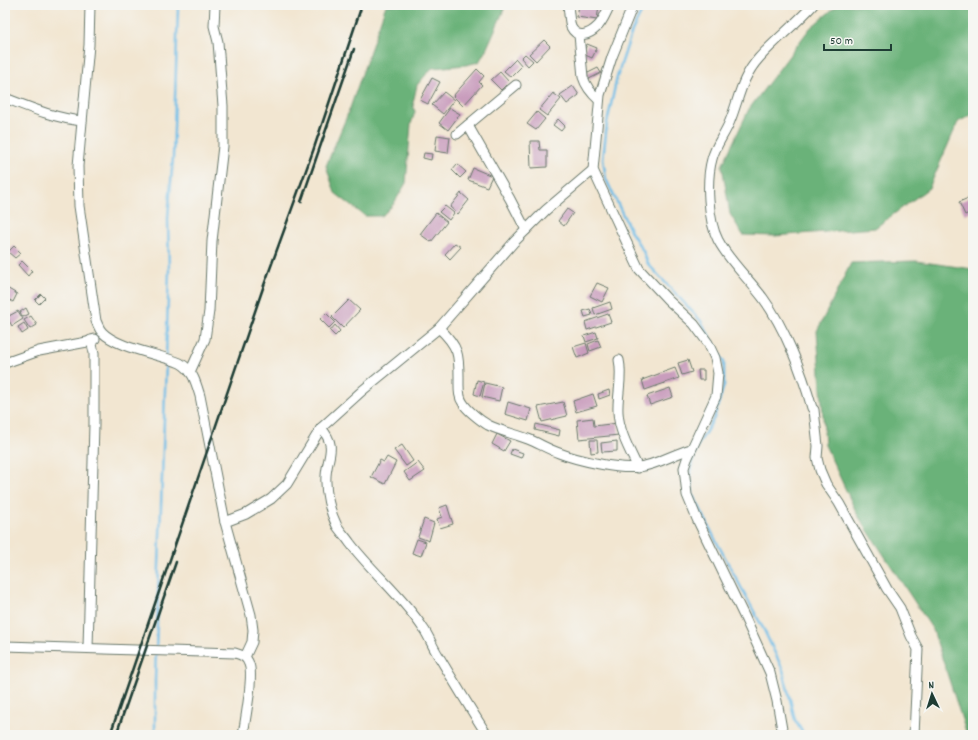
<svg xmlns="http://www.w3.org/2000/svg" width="978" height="740" viewBox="0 0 978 740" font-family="Dekko,sans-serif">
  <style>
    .forest { fill: #6ab279; stroke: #447856 }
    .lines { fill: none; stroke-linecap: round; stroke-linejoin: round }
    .stream { stroke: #6cbce7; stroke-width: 2.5 }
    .building { fill: #c99dbd }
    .minor-casing { stroke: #69786b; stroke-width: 11 }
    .minor { stroke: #fff; stroke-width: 9 }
    .rail { stroke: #1f3d34; stroke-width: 2.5 }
  </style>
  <rect width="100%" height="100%" fill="#f6f6f2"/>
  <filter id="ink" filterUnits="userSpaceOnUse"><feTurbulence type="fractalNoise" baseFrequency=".025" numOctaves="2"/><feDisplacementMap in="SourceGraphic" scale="8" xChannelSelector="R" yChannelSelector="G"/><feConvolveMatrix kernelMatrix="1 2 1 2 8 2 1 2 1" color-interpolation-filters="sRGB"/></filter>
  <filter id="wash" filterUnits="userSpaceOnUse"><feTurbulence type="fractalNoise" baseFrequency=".012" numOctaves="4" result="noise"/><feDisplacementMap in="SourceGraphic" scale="16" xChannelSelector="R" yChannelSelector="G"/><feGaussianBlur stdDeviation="0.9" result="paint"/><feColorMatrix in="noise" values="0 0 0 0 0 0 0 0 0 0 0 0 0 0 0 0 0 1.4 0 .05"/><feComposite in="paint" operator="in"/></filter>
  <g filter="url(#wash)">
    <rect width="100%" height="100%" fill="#f2e6d1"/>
    <g class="forest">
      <path d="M386 5H506L486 50 479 62 466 65 432 68 417 85 413 103 415 112 411 124 406 183 393 205 382 216H365L335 193 326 166 349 111Z"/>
      <path d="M838 5H973V114L958 122 929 188 875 228 775 236 743 235 730 214 722 166 749 109 810 28Z"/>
      <path d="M916 261 973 269V735H967L933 630 857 514 825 445 817 331 851 263Z"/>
    </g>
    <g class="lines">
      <g class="stream">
        <path d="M645 5 632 31 617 77 607 123 603 159 606 179 631 232 643 251 648 264 701 321 724 362V385L714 418 698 445 692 462 690 473 693 496 698 504 714 537 764 630 783 670 795 720 804 735"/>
        <path d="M166 356 169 271 168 218 173 158 178 8 179 5"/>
        <path d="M155 735V681L166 361"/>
      </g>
    </g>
    <g id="blocks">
      <g class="building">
        <path d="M579 5H599L597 20 577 17Z"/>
        <path d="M544 40 550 46 536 61 529 54Z"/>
        <path d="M587 44 597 48 592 58 583 54Z"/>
        <path d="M525 54 533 61 528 66 521 58Z"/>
        <path d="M516 59 522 66 511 77 504 71Z"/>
        <path d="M598 68 601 73 589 79 586 74Z"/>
        <path d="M477 69 484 76 479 82 482 85 463 106 453 96Z"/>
        <path d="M500 72 509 82 501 90 491 80Z"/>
        <path d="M432 78 440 82 428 104 420 100Z"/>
        <path d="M573 86 579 95 567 104 560 95Z"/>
        <path d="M444 92 454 100 443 114 432 105Z"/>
        <path d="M553 93 561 99 547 116 539 110Z"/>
        <path d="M450 108 460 114 448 130 439 123Z"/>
        <path d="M537 112 545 119 536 130 527 124Z"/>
        <path d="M558 119 565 126 561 131 553 125Z"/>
        <path d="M437 135 450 137 448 153 435 151Z"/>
        <path d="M530 141H539L540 150H547V167L531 168Z"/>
        <path d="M424 153 432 154 431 160 423 158Z"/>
        <path d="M457 164 466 172 460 178 452 170Z"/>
        <path d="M473 168 492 176 487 187 468 180Z"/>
        <path d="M461 193 469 200 458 214 450 207Z"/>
        <path d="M973 196V211L965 215 959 202Z"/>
        <path d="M445 206 454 213 449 220 439 212Z"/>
        <path d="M567 209 573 213 564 226 558 221Z"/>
        <path d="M436 213 447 222 431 242 420 234Z"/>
        <path d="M455 243 461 247 450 259 445 254Z"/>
        <path d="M14 246 21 253 15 258 8 252Z"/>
        <path d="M22 261 32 271 28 276 18 265Z"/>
        <path d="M597 283 609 288 602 302 590 296Z"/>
        <path d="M5 287 17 294 13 302 5 297Z"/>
        <path d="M41 294 45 298 39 304 35 300Z"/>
        <path d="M349 300 360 310 343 328 332 317Z"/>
        <path d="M610 302 612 309 595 315 593 308Z"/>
        <path d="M26 308 29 314 23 317 20 312Z"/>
        <path d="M590 309 592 315 585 317 583 311Z"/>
        <path d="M18 311 23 319 12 326 7 317Z"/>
        <path d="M326 313 335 322 329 328 320 319Z"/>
        <path d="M608 314 611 322 587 330 585 322Z"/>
        <path d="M31 316 37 325 30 329 24 320Z"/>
        <path d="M24 323 28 330 22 334 18 327Z"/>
        <path d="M335 325 340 331 335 336 330 331Z"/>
        <path d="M596 332 598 338 586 342 584 336Z"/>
        <path d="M598 340 601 347 590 351 588 344Z"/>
        <path d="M586 343 589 353 577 358 573 347Z"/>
        <path d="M688 360 692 372 682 375 678 363Z"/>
        <path d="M675 368 679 378 645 390 642 380Z"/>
        <path d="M698 370H704V380H699Z"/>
        <path d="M477 380 484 382 480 396 474 394Z"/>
        <path d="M485 383 502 387 499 401 482 397Z"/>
        <path d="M670 388 673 397 650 405 647 396Z"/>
        <path d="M609 390 610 395 599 399 598 394Z"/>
        <path d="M593 394 597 406 576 412 573 401Z"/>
        <path d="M508 402 531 409 528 421 505 414Z"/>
        <path d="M563 402 567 416 542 422 538 407Z"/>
        <path d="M593 418 594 426 618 423 619 435 579 439 577 420Z"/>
        <path d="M536 424 560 430 559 436 535 430Z"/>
        <path d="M497 434 510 441 504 451 492 444Z"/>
        <path d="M590 440H597L598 452 591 453Z"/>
        <path d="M617 441V451L602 452 601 443Z"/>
        <path d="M402 445 413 461 406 466 394 450Z"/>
        <path d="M512 449 523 453 521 458 510 454Z"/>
        <path d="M387 457 396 462 385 484 371 477 380 460 384 462Z"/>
        <path d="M418 462 425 471 410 481 404 472Z"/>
        <path d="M447 505 453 524 440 528 437 519 442 517 439 508Z"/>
        <path d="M424 519 434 523 429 541 418 537Z"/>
        <path d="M417 539 426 542 421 556 412 553Z"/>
      </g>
    </g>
  </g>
  <g filter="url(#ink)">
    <use href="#blocks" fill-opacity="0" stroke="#69786b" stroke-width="1"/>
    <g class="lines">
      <defs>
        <g id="minor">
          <path d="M90 5 89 45 78 166 79 206 96 321C98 325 99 329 102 332 117 348 159 354 180 363 193 370 196 383 200 396L225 522 251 615 253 630 252 642 245 657"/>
          <path d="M568 5C569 12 569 20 571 27 577 39 589 35 597 27 603 22 606 12 610 5"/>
          <path d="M633 5 612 57 600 95 593 170 639 269 668 300 694 324 708 343 715 358 718 373 716 396 687 459 684 468 687 495 697 519 745 618 770 673 777 701 783 735"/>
          <path d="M813 5C796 24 776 39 759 58 741 78 739 99 730 121 725 134 715 146 712 159 706 180 708 221 718 240 729 261 748 278 763 298 785 328 802 372 812 408L814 410 818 446 817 458 820 470 826 484 839 503 887 589 900 608 911 636 918 649 914 735"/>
          <path d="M579 35 583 77C586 87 592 94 599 100"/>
          <path d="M5 98C31 108 54 118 82 121"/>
          <path d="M468 125 470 129 510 199 526 230"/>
          <path d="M457 134 516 85"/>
          <path d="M439 328C461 349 459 357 459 385 459 391 459 398 463 403 467 410 481 421 488 425 500 431 515 434 528 439 538 443 548 449 559 453 577 460 620 470 639 467 657 465 673 454 691 449"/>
          <path d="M619 360C623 377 617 395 618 412 619 432 630 451 638 468"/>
          <path d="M5 363 39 351 87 342 95 339"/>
          <path d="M190 372 205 339 209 311 212 241 223 146V106L218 42 214 26 215 5"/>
          <path d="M321 428C338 447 327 456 326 476 325 492 330 512 337 526 341 532 346 537 350 543 373 573 403 597 423 628 429 636 432 646 438 655 454 682 470 708 487 735"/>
          <path d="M225 522 246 514 271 499 287 484 321 428 363 390 439 328 514 242 546 210 593 170"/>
          <path d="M5 646 235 653C242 655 247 657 249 664 254 675 245 721 243 735"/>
          <path d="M88 648 94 424V353L91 340"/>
        </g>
      </defs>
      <use href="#minor" class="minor-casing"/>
      <use href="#minor" class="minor"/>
      <g class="rail">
        <path d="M301 202 354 49"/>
        <path d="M110 735 263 288 313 151 362 5"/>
        <path d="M116 735 176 562"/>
      </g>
    </g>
  </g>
  <rect width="978" height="740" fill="none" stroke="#f6f6f2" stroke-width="20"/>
  <g transform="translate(932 694) rotate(356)" stroke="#f6f6f2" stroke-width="3" paint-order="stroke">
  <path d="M0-3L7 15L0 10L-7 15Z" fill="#1f3d34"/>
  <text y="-6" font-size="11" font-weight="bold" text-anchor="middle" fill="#1f3d34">N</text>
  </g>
  <path d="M824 44v6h67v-6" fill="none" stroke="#1f3d34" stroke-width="2"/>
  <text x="830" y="44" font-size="12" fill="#1f3d34" stroke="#f6f6f2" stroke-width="3" paint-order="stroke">50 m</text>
</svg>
